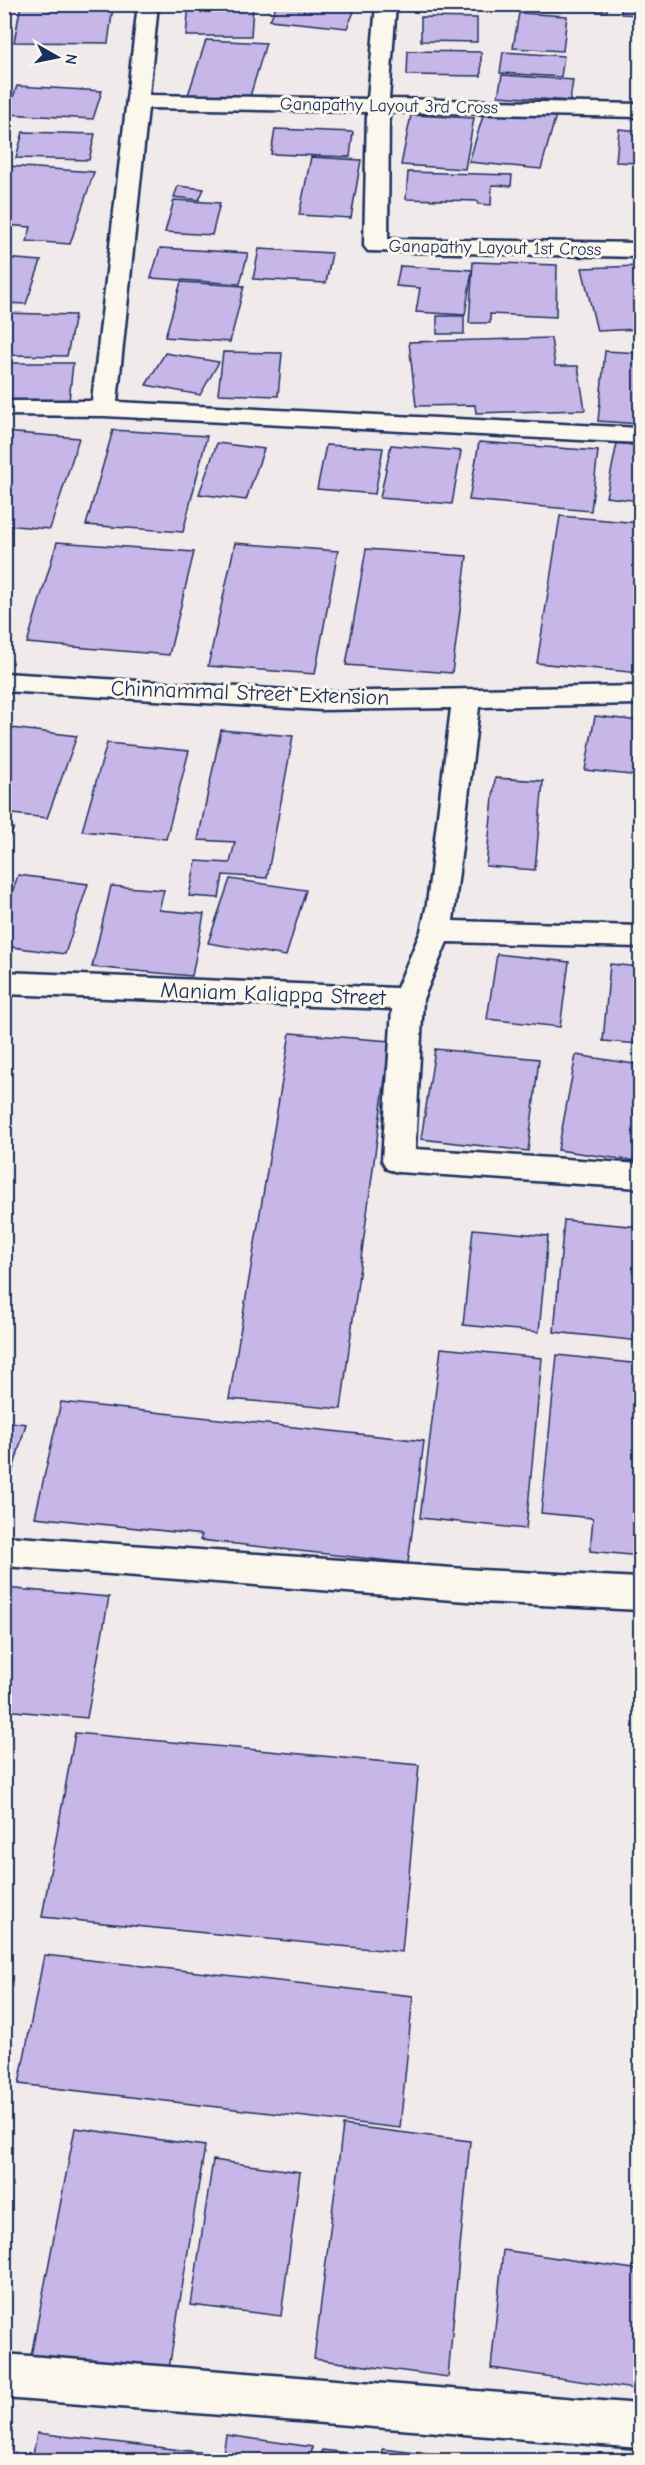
<svg xmlns="http://www.w3.org/2000/svg" width="645" height="2465" viewBox="0 0 645 2465" font-family="'Comic Neue',sans-serif">
  <style>
    .building { fill: #c6b7e8; stroke: #1b2f5e; stroke-width: 1.5 }
    .lines { fill: none; stroke-linecap: round; stroke-linejoin: round }
    .street-casing { stroke: #1b2f5e; stroke-width: 5 }
    .street { fill: #fbf7ec; fill-rule: evenodd }
    .labels { text-anchor: middle; dominant-baseline: central; stroke-width: 6; stroke-linejoin: round; paint-order: stroke }
    .far-street-label { font-size: 18px; fill: #1b2f5e; stroke: #fbf7ec }
    .street-label { font-size: 22px; fill: #1b2f5e; stroke: #fbf7ec }
  </style>
  <rect width="100%" height="100%" fill="#f0eaeb"/>
  <filter id="ink" filterUnits="userSpaceOnUse"><feTurbulence type="fractalNoise" baseFrequency=".0167" numOctaves="2"/><feDisplacementMap in="SourceGraphic" scale="12" xChannelSelector="R" yChannelSelector="G"/><feConvolveMatrix kernelMatrix="1 2 1 2 8 2 1 2 1" color-interpolation-filters="sRGB"/></filter>
  <g filter="url(#ink)">
    <g class="building">
      <path d="M21 4H92V7H113L108 43 14 42Z"/>
      <path d="M189 4 253 6 251 36H186Z"/>
      <path d="M277 4H328L356 7 347 28 270 20Z"/>
      <path d="M447 4H505L506 8 448 11Z"/>
      <path d="M514 4H560V11L514 10Z"/>
      <path d="M563 4H608L607 11 563 9Z"/>
      <path d="M621 6 640 7V15L621 14Z"/>
      <path d="M519 13 567 16 563 51 513 48Z"/>
      <path d="M421 17 477 18V42L421 41Z"/>
      <path d="M206 40 266 43 248 103 187 98Z"/>
      <path d="M408 51 481 52V76L407 75Z"/>
      <path d="M503 52 564 56 561 77 500 73Z"/>
      <path d="M502 75 573 80 570 101 498 96Z"/>
      <path d="M17 86 102 91 93 119 7 114Z"/>
      <path d="M485 109 556 115 541 169 469 162Z"/>
      <path d="M411 115 474 118 465 169 401 165Z"/>
      <path d="M275 129 353 132 350 157 271 154Z"/>
      <path d="M619 129 640 131V163L616 162Z"/>
      <path d="M23 132 95 134 89 160 16 158Z"/>
      <path d="M311 157 361 160 351 218 299 215Z"/>
      <path d="M8 166 94 172 70 244 27 241 31 227 4 225V175Z"/>
      <path d="M408 172 512 175 511 186 492 185 491 205 478 204V201L406 199Z"/>
      <path d="M178 186 204 189 199 200 174 197Z"/>
      <path d="M174 200 220 203 212 235 165 232Z"/>
      <path d="M160 248 248 253 240 284 151 278Z"/>
      <path d="M259 249 332 253 326 283 253 279Z"/>
      <path d="M4 258 41 261 26 304 4 303Z"/>
      <path d="M473 262 557 265 556 317 490 314V323H469Z"/>
      <path d="M400 266 472 270 465 315 416 312 420 288 396 286Z"/>
      <path d="M640 266V329L597 331 582 268Z"/>
      <path d="M181 282 244 286 230 342 165 337Z"/>
      <path d="M4 313 75 315 67 356 4 355Z"/>
      <rect x="437" y="316" width="27" height="18"/>
      <path d="M551 338 555 366H578L585 410 476 413 475 405 416 406 409 342Z"/>
      <path d="M605 351 640 353V424L598 421Z"/>
      <path d="M223 352 282 353 278 396 218 394Z"/>
      <path d="M165 353 219 362 200 395 146 385Z"/>
      <path d="M4 363H73L69 401H4Z"/>
      <path d="M113 430 207 436 183 532 86 525Z"/>
      <path d="M4 432 79 438 50 529 4 525Z"/>
      <path d="M479 442 598 451 591 511 469 500Z"/>
      <path d="M217 443 264 449 246 500 199 494Z"/>
      <path d="M617 443 640 446V501L606 497Z"/>
      <path d="M326 445 383 448 375 494 317 489Z"/>
      <path d="M391 445 461 451 452 504 380 498Z"/>
      <path d="M560 516 640 523V673L537 663Z"/>
      <path d="M57 542 194 552 169 655 27 643Z"/>
      <path d="M235 543 338 551 315 674 208 666Z"/>
      <path d="M366 549 467 556 452 673 346 665Z"/>
      <path d="M595 716 640 721V776L585 770Z"/>
      <path d="M11 728 77 736 47 818 4 813V744Z"/>
      <path d="M221 730 293 736 267 878 223 875 219 898 189 896 196 861 230 863 235 842 198 840Z"/>
      <path d="M107 743 189 751 166 839 82 831Z"/>
      <path d="M495 778 543 781 535 870 486 866Z"/>
      <path d="M4 827 14 828 4 847Z"/>
      <path d="M18 875 88 884 65 954 4 946V916Z"/>
      <path d="M230 879 306 890 286 956 208 943Z"/>
      <path d="M111 886 164 890 159 910 204 914 192 976 92 967Z"/>
      <path d="M497 954 569 962 560 1027 487 1019Z"/>
      <path d="M610 964 640 967V1044L603 1041Z"/>
      <path d="M290 1033 390 1041 341 1409 229 1399Z"/>
      <path d="M435 1049 539 1059 528 1151 421 1139Z"/>
      <path d="M576 1055 640 1065V1125L635 1161 558 1150Z"/>
      <path d="M564 1220 640 1227V1341L554 1332Z"/>
      <path d="M473 1229 548 1236 539 1332 463 1325Z"/>
      <path d="M441 1348 542 1358 526 1529 420 1518Z"/>
      <path d="M557 1355 640 1364V1556L590 1551 593 1518 541 1513Z"/>
      <path d="M61 1402 424 1441 408 1563 200 1540 202 1535 35 1517Z"/>
      <path d="M4 1421 26 1424 4 1502Z"/>
      <path d="M4 1588 109 1597 87 1718 4 1710Z"/>
      <path d="M75 1733 419 1765 402 1952 42 1917Z"/>
      <path d="M44 1955 413 1996 400 2128 19 2084Z"/>
      <path d="M343 2125 470 2141 448 2377 314 2359Z"/>
      <path d="M75 2128 205 2146 167 2381 30 2361Z"/>
      <path d="M213 2160 300 2172 281 2316 191 2305Z"/>
      <path d="M503 2250 640 2270V2390L491 2368Z"/>
      <path d="M37 2433 207 2453 206 2460H32Z"/>
      <path d="M226 2435 312 2447 311 2460H222Z"/>
      <path d="M383 2449 474 2460H382Z"/>
      <path d="M322 2450 374 2456V2460H321Z"/>
    </g>
    <g class="lines">
      <defs>
        <g id="street">
          <path d="M138 4H158L149 95 368 99 376 4H396L389 99 640 104V117L389 112 388 239 640 243V257L368 251 364 246 367 112 148 108 117 402 640 428V443L104 416 4 415V401H92Z"/>
          <path d="M4 673 321 692 640 686V704L479 707 453 921 640 926V947L447 942 423 999 415 1149 640 1164V1188L398 1172 387 1169 382 1160 392 1009 4 994V972L397 988 421 931 427 904 451 708 321 710 4 691Z"/>
          <path d="M4 1536 480 1570 640 1578V1610L480 1602 4 1566Z"/>
          <path d="M4 2354 640 2404V2448L4 2398Z"/>
        </g>
      </defs>
      <use href="#street" class="street-casing"/>
      <use href="#street" class="street"/>
    </g>
  </g>
  <g class="labels">
    <g class="far-street-label">
      <text transform="translate(389 106) rotate(1)">Ganapathy Layout 3rd Cross</text>
      <text transform="translate(495 248) rotate(1)">Ganapathy Layout 1st Cross</text>
    </g>
    <g class="street-label">
      <text transform="translate(250 693) rotate(2)">Chinnammal Street Extension</text>
      <text transform="translate(273 994) rotate(2)">Maniam Kaliappa Street</text>
    </g>
  </g>
  <rect width="645" height="2465" fill="none" stroke="#fbf7ec" stroke-width="24"/>
  <rect x="12" y="12" width="621" height="2441" fill="none" stroke="#1b2f5e" stroke-width="2" filter="url(#ink)"/>
  <g transform="translate(57 57) rotate(99)" stroke="#fbf7ec" stroke-width="4.5" paint-order="stroke">
  <path d="M0-4.5L10 22L0 15L-10 22Z" fill="#1b2f5e"/>
  <text y="-9" font-size="16" font-weight="bold" text-anchor="middle" fill="#1b2f5e">N</text>
  </g>
</svg>
